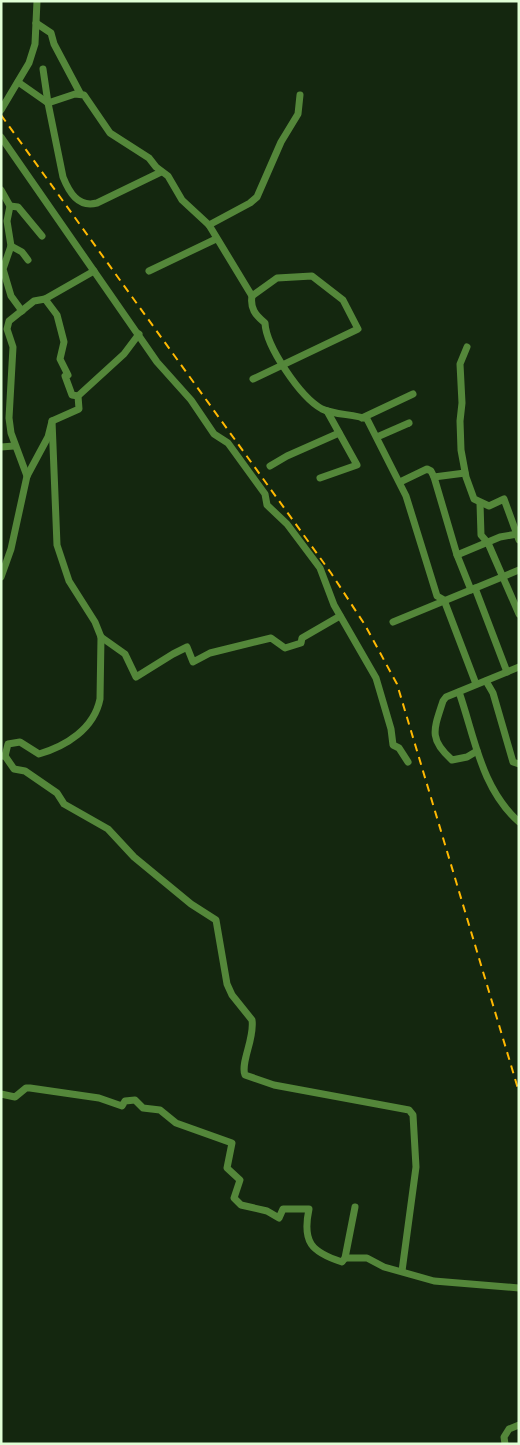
<svg xmlns="http://www.w3.org/2000/svg" width="520" height="1445" viewBox="0 0 520 1445" font-family="'Exo 2',sans-serif">
	<rect width="100%" height="100%" fill="#14270f"/>
	<g fill="none" stroke-linecap="round" stroke-linejoin="round">
		<!-- minor -->
		<g stroke="#54873a" stroke-width="7">
			<path d="M36,23L51,33L54,44L80,93"/>
			<path d="M43,69L48,103L63,177C69,192 78,208 97,203L161,172"/>
			<path d="M18,82L48,103L75,94L84,95L110,133L149,158L156,167L168,176L182,200L209,225L252,296C250,308 255,315 265,323C266,346 300,397 322,409C335,415 353,414 367,419L406,496L437,596L444,600L476,684"/>
			<path d="M1,110L29,63L35,44L37,1"/>
			<path d="M1,137L157,362L191,400L214,434L228,443L265,494L267,505L287,524L320,568L334,605L376,678L391,729L393,745L399,748L408,762"/>
			<path d="M1,190L10,206L7,221L11,246L3,269L11,296L22,311"/>
			<path d="M10,206L18,207L42,236"/>
			<path d="M209,225L250,203L257,197L281,142L298,114L300,95"/>
			<path d="M11,246L22,252L28,260"/>
			<path d="M149,271L216,239"/>
			<path d="M252,296L277,278L312,276L343,300L358,329L253,379"/>
			<path d="M45,299L94,271"/>
			<path d="M467,347L460,364L462,403L460,421L461,450L466,477L474,499L489,506L504,499L519,540"/>
			<path d="M362,418L413,394"/>
			<path d="M52,421L57,545L69,581L95,622L101,637L125,654L136,677L173,654L187,647L193,662L210,653L271,638L285,648L301,643L302,638L340,616"/>
			<path d="M377,437L409,423"/>
			<path d="M1,447L14,446"/>
			<path d="M270,466L287,456L339,433"/>
			<path d="M27,476L11,433L9,418L13,347L7,329L9,321L34,301L45,299L57,315L64,342L60,359L68,375L65,376L72,395L78,396"/>
			<path d="M434,477L457,555L471,590"/>
			<path d="M320,478L357,465L327,411"/>
			<path d="M400,482L427,469L431,471L434,477L465,473"/>
			<path d="M480,503L481,535L488,543L519,614"/>
			<path d="M457,555L500,537L517,534"/>
			<path d="M1,577L11,549L27,476L48,437L52,421L79,409L78,396L124,354L139,334"/>
			<path d="M475,588L507,672"/>
			<path d="M393,622L519,570"/>
			<path d="M486,681L493,693L513,762L519,764"/>
			<path d="M459,692C475,738 481,788 519,822"/>
			<path d="M477,751L467,757L452,760C428,739 434,729 443,701L446,697L519,667"/>
			<path d="M1,756H5L8,744L20,742L39,754C66,746 94,729 100,699L101,637"/>
			<path d="M5,756L14,769L25,771L57,793L64,804L108,829L134,857L191,904L216,920L227,984L232,995L252,1020C255,1038 240,1063 245,1075L274,1085L409,1110L413,1115L416,1167L402,1271"/>
			<path d="M1,1094L15,1097L26,1088H30L99,1098L122,1106L125,1101L135,1100L143,1108L160,1110L176,1123L232,1143L227,1168L240,1180L234,1198L241,1205L267,1211L279,1218L283,1209H309C302,1242 311,1252 342,1262L345,1258H367L384,1267L434,1281L519,1288"/>
			<path d="M345,1258L355,1207"/>
			<path d="M505,1444L504,1437L509,1429L519,1425"/>
		</g>
		<!-- rail -->
		<path stroke="#ffb902" stroke-width="2" stroke-dasharray="8 6" stroke-linecap="butt" d="M1,115L331,573L365,625L397,684L519,1092"/>
	</g>
	<!-- border -->
	<rect width="520" height="1445" fill="none" stroke="#e0ffd6" stroke-width="5"/>
</svg>
